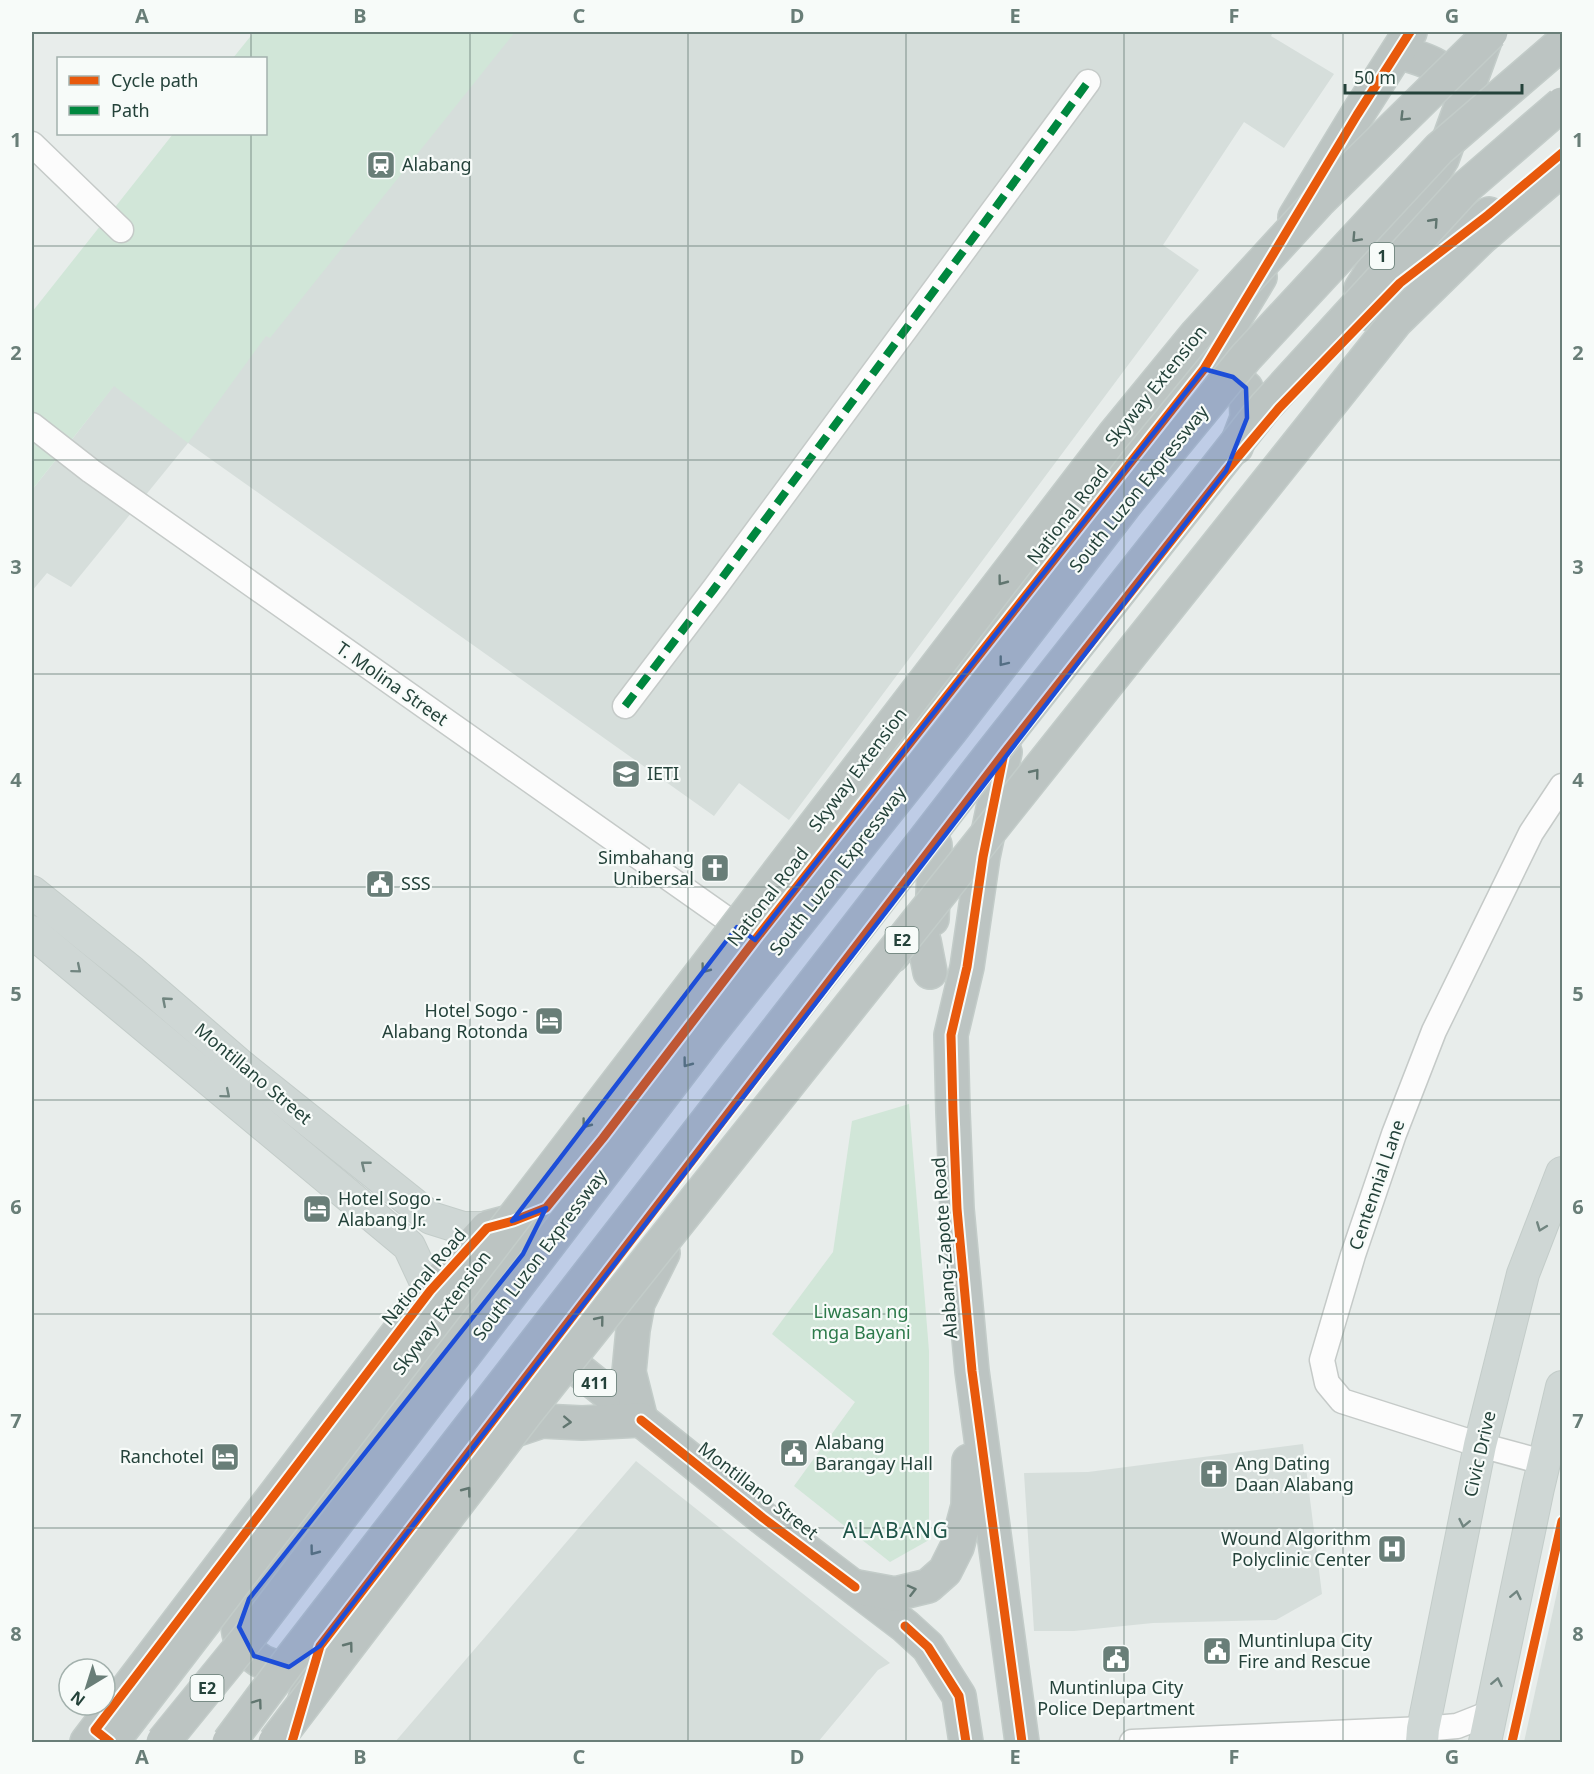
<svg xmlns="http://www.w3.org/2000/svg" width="1594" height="1774" viewBox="0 0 1594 1774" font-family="'Noto Sans',sans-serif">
	<rect width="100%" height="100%" fill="#e8edeb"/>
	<!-- built -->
	<g fill="#d6dedb">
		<path d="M387,32H1273L1271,36L1334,74L1284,148L1244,122L1163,245L1199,270L789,820L739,783L714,816L188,443L71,587L47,573L32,591V490L77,433Z"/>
		<path d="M1303,1444L1322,1594L1276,1620L1153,1623L1074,1631H1034L1024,1473L1088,1472Z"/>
		<path d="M636,1461L890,1663L878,1670L818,1742H395Z"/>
		<path d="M1562,1570V1742H1524Z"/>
	</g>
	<!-- green -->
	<g fill="#d1e6d8">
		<path d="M254,32H515L270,338L266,336L188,443L114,386L32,490V312L173,134H266V58H233Z"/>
		<path d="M909,1104L929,1351V1540L890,1562L794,1486L855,1402L772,1334L833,1252L852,1121Z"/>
	</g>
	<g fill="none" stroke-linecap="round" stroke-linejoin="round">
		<!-- minor casing -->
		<g stroke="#c5cac8" stroke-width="27">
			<g id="minor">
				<path d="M32,144L121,230"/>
				<path d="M32,425L91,471L751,936"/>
				<path d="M625,706L714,589L1088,82"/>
				<path d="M1543,1462L1480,1445L1342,1401L1327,1383L1322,1360L1353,1255L1394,1134L1434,1031L1531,833L1562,786"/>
				<path d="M1132,1742L1423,1729L1457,1726L1490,1713"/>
			</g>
		</g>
		<!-- major casing -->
		<g stroke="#c3ccc9" stroke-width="34">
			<g id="major">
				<path d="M32,892L132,972L241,1066L431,1218L463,1228H487"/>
				<path d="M32,932L409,1246L430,1291"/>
				<path d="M1422,1742L1423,1729L1480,1445L1523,1274L1562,1173"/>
				<path d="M1485,1742L1538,1488L1562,1387"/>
			</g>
		</g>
		<!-- highway casing -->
		<g stroke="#c3ccc9" stroke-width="36">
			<g id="highway">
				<path d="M1398,52C1432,61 1444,66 1465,95"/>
				<path d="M1295,217L1357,115L1410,32"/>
				<path d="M1361,289L1442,159L1488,32"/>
				<path d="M1370,314L1400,283L1489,214"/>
				<path d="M1204,369L1233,377L1246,388L1247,418L1236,447"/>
				<path d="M1005,752L983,857L967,967L951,1035L953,1112L957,1209L972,1371L1022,1742"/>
				<path d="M932,919L935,845"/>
				<path d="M892,956L910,934L919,933L924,941L930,972"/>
				<path d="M549,1346L763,1518L905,1626L928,1647L959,1696L966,1742"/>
				<path d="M641,1420L629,1372L633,1330L638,1303L663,1253"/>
				<path d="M458,1465L491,1438L542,1421L582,1423L641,1420"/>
				<path d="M857,1587L895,1594L928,1586L945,1571L957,1547L968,1506L969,1461"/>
				<path d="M307,1656C302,1660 297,1664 291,1666C266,1673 233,1647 239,1620C240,1613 246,1605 249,1599L523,1254L546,1208"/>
				<path d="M304,1703L320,1646L345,1613"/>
				<path d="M87,1742L430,1291L487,1228L513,1221L546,1208L603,1138L755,940L1204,369L1260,277"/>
			</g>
		</g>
		<!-- minor -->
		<use href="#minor" stroke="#fcfcfc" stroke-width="24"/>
		<!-- major -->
		<use href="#major" stroke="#cfd7d5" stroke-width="32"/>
		<!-- highway -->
		<use href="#highway" stroke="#bcc4c2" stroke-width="33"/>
		<!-- highway-bridge casing -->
		<g stroke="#c3ccc9" stroke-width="36" stroke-linecap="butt">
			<g id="highway-bridge">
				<path d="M112,1742L1114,435L1196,335L1318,202L1491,32"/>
				<path d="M163,1742L251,1634L709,1034L951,730L1126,503L1246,357L1439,149L1562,43"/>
				<path d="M229,1742L287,1664L989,757L1265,407L1466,187L1562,104"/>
				<path d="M275,1742L526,1413L1396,321L1481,238L1562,169"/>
			</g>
		</g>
		<!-- highway-bridge -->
		<use href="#highway-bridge" stroke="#bcc4c2" stroke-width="33"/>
		<!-- quiet -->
		<path stroke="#00873e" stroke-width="8" stroke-dasharray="15 8" stroke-linecap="butt" d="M625,706L714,589L1088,82"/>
		<!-- cycleway casing -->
		<g stroke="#f7fbf9" stroke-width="13">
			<g id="cycleway">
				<path d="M1003,758L983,857L967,967L951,1035L953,1112L957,1209L972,1371L1022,1742"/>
				<path d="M641,1420L763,1518L855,1587"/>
				<path d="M905,1626L928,1647L959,1696L966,1742"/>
				<path d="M110,1742L95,1730L430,1291L487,1228L513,1221L546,1208L603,1138L755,940L1204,369L1357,115L1410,32"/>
				<path d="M292,1742L320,1646L1005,752L1226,471L1279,408L1400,283L1488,215L1562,153"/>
				<path d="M1512,1742L1562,1521"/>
			</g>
		</g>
		<!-- cycleway -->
		<use href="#cycleway" stroke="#e8590c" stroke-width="9"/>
	</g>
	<!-- one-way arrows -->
	<defs><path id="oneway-chevron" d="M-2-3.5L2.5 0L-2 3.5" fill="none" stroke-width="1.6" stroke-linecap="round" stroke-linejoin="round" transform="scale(1.5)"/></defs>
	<g stroke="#617670">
		<use href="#oneway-chevron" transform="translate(1404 117) rotate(135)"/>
		<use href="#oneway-chevron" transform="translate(1434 222) rotate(-48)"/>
		<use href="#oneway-chevron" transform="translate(1356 238) rotate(133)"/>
		<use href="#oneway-chevron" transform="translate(1002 581) rotate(127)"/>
		<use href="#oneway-chevron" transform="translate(1003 662) rotate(128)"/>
		<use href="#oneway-chevron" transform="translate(1035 773) rotate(-51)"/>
		<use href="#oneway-chevron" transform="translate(705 969) rotate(127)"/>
		<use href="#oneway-chevron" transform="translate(687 1063) rotate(127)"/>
		<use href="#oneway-chevron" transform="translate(586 1124) rotate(127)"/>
		<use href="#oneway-chevron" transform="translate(600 1320) rotate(-51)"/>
		<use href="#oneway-chevron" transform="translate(567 1422) rotate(3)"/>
		<use href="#oneway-chevron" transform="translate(467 1491) rotate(-53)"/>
		<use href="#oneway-chevron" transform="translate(314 1551) rotate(127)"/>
		<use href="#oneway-chevron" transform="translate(912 1590) rotate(-14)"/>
		<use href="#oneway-chevron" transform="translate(349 1646) rotate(-53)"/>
		<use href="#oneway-chevron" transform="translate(258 1703) rotate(-54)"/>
	</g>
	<g stroke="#718580">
		<use href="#oneway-chevron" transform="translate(77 969) rotate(40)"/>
		<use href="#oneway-chevron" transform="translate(166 1001) rotate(-139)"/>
		<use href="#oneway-chevron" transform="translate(226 1094) rotate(40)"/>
		<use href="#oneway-chevron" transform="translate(365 1165) rotate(-141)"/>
		<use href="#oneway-chevron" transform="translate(1541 1227) rotate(111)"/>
		<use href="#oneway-chevron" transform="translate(1464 1523) rotate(102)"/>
		<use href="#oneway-chevron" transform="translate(1516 1595) rotate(-78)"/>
		<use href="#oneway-chevron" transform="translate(1497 1682) rotate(-78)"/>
	</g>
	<!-- marked area -->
	<path fill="#1d4ed8" fill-opacity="0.2" stroke="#1d4ed8" stroke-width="4.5" stroke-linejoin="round" d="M1204,369L1233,377L1246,388L1247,418L1226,471L320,1646L289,1667L254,1656L239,1627L249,1599L523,1254L546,1208L512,1221L737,927L755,940Z"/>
	<!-- grid -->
	<path fill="none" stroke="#697e78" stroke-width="1.5" stroke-opacity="0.55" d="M251,32V58M470,32V1742M688,32V1742M906,32V1742M1124,32V1742M1343,32V1742M251,134V1742M32,246H1562M32,460H1562M32,674H1562M32,887H1562M32,1100H1562M32,1314H1562M32,1528H1562"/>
	<!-- icons -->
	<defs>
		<g id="station-square" transform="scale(1.5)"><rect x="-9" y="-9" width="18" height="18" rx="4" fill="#697e78" stroke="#f7fbf9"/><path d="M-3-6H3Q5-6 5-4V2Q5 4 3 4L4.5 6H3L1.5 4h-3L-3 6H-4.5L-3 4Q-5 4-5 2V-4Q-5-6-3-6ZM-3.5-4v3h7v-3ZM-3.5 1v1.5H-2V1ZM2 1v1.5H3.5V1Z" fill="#fff"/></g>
		<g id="school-square" transform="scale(1.5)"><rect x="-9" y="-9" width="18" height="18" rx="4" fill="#697e78" stroke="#f7fbf9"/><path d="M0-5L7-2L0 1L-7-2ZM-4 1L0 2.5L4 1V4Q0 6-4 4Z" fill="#fff"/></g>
		<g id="church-square" transform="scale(1.5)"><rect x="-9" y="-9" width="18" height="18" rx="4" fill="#697e78" stroke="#f7fbf9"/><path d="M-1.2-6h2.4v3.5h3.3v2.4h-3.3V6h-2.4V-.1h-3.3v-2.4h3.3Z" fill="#fff"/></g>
		<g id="civic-square" transform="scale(1.5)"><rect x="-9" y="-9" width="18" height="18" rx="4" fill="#697e78" stroke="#f7fbf9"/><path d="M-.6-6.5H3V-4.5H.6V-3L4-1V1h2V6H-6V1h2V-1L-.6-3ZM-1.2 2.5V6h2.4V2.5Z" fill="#fff"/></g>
		<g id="hotel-square" transform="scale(1.5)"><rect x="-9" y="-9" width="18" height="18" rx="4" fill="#697e78" stroke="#f7fbf9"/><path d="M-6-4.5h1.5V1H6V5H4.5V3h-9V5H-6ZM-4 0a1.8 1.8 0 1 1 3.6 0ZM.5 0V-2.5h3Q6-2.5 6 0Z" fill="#fff"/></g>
		<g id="hospital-square" transform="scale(1.5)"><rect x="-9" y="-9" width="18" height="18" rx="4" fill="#697e78" stroke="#f7fbf9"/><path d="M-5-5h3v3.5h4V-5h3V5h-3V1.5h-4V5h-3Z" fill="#fff"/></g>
	</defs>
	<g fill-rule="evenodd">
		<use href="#station-square" x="381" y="165"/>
		<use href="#school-square" x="626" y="774"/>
		<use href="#church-square" x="715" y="868"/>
		<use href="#civic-square" x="380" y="884"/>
		<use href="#hotel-square" x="549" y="1021"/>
		<use href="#hotel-square" x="317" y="1209"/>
		<use href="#civic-square" x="794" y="1453"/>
		<use href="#hotel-square" x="225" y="1457"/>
		<use href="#church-square" x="1214" y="1474"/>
		<use href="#hospital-square" x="1392" y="1549"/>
		<use href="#civic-square" x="1217" y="1651"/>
		<use href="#civic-square" x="1116" y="1659"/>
	</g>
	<g text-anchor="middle" stroke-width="4.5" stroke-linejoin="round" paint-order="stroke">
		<!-- shield labels -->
		<g fill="#f7fbf9" stroke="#637a73" stroke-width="1.5">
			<rect x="1370" y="243" width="24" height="26" rx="4.5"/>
			<rect x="885.5" y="927" width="33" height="26" rx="4.5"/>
			<rect x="574" y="1370" width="42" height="26" rx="4.5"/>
			<rect x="190.5" y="1675" width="33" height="26" rx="4.5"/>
		</g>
		<g font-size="16" font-weight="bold" fill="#24423a">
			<text x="1382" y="262">1</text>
			<text x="902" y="946">E2</text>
			<text x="595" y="1389">411</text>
			<text x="207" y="1694">E2</text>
		</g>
		<!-- poi labels -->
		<g font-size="18" fill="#24423a" stroke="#f7fbf9" text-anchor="start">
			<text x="402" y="171">Alabang</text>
			<text x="647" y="780">IETI</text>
			<text x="694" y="864" text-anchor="end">Simbahang<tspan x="694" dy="21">Unibersal</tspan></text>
			<text x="401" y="890">SSS</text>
			<text x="528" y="1017" text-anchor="end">Hotel Sogo -<tspan x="528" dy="21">Alabang Rotonda</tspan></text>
			<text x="338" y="1205">Hotel Sogo -<tspan x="338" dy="21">Alabang Jr.</tspan></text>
			<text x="815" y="1449">Alabang<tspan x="815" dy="21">Barangay Hall</tspan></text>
			<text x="204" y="1463" text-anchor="end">Ranchotel</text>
			<text x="1235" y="1470">Ang Dating<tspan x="1235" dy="21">Daan Alabang</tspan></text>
			<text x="1371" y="1545" text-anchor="end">Wound Algorithm<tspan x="1371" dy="21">Polyclinic Center</tspan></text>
			<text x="1238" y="1647">Muntinlupa City<tspan x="1238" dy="21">Fire and Rescue</tspan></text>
			<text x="1116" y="1694" text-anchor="middle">Muntinlupa City<tspan x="1116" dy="21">Police Department</tspan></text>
		</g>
		<!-- street labels -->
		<g font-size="18" fill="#24423a" stroke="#f7fbf9">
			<text transform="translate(1156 386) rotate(-51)" y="6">Skyway Extension</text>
			<text transform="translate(1139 489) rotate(-51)" y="6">South Luzon Expressway</text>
			<text transform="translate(1068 515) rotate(-52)" y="6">National Road</text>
			<text transform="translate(392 684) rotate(35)" y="6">T. Molina Street</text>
			<text transform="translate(858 770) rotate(-53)" y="6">Skyway Extension</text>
			<text transform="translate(838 871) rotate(-52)" y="6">South Luzon Expressway</text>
			<text transform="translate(768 897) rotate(-52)" y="6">National Road</text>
			<text transform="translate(253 1074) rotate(40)" y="6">Montillano Street</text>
			<text transform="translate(1377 1185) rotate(-71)" y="6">Centennial Lane</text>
			<text transform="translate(945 1248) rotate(-94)" y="6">Alabang-Zapote Road</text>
			<text transform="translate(540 1255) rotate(-53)" y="6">South Luzon Expressway</text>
			<text transform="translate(424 1277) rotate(-50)" y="6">National Road</text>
			<text transform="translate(442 1313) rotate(-53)" y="6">Skyway Extension</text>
			<text transform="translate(1480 1454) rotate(-77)" y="6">Civic Drive</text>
			<text transform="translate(758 1491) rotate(38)" y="6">Montillano Street</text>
		</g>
		<!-- park labels -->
		<g font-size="18" fill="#2d7a4b" stroke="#f7fbf9">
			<text x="861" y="1318">Liwasan ng<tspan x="861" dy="21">mga Bayani</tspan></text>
		</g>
		<!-- quarter labels -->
		<g font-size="21" letter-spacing="1.5" fill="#1f5548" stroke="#f7fbf9">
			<text x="896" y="1538">ALABANG</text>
		</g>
	</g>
	<!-- border -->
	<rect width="1594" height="1774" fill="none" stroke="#f7fbf9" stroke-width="66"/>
	<!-- legend -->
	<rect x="57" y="57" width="210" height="78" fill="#f7fbf9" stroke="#a3b1ad" stroke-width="1.5"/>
	<rect x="69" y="76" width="30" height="9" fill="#e8590c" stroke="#a3b1ad" stroke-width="1.5"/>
	<text x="111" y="87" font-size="18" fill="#24423a">Cycle path</text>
	<rect x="69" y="106" width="30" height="9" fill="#00873e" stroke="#a3b1ad" stroke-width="1.5"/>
	<text x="111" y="117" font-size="18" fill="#24423a">Path</text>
	<!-- north arrow -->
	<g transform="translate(87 1687) rotate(218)"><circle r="28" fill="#f7fbf9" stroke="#a3b1ad" stroke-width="1.5"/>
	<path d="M0-4.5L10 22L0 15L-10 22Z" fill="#697e78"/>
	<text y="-9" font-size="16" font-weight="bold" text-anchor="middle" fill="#24423a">N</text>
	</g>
	<!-- scale -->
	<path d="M1345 84v9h177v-9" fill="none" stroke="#24423a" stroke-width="3"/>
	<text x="1354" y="84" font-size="18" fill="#24423a" stroke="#f7fbf9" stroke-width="4.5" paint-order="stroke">50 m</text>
	<rect x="33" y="33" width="1528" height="1708" fill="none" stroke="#697e78" stroke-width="2"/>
	<g font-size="20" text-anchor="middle" font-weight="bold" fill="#697e78">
		<text x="142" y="23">A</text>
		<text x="360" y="23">B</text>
		<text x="579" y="23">C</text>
		<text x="797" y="23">D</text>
		<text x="1015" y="23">E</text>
		<text x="1234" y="23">F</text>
		<text x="1452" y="23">G</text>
		<text x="16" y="147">1</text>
		<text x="1578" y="147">1</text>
		<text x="16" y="360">2</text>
		<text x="1578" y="360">2</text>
		<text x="16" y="574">3</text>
		<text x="1578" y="574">3</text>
		<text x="16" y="787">4</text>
		<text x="1578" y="787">4</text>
		<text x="16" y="1001">5</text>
		<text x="1578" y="1001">5</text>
		<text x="16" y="1214">6</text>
		<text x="1578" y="1214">6</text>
		<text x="16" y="1428">7</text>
		<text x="1578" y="1428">7</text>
		<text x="16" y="1641">8</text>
		<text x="1578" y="1641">8</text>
		<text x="142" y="1764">A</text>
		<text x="360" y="1764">B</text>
		<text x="579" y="1764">C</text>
		<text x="797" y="1764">D</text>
		<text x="1015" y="1764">E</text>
		<text x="1234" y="1764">F</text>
		<text x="1452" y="1764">G</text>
	</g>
</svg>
